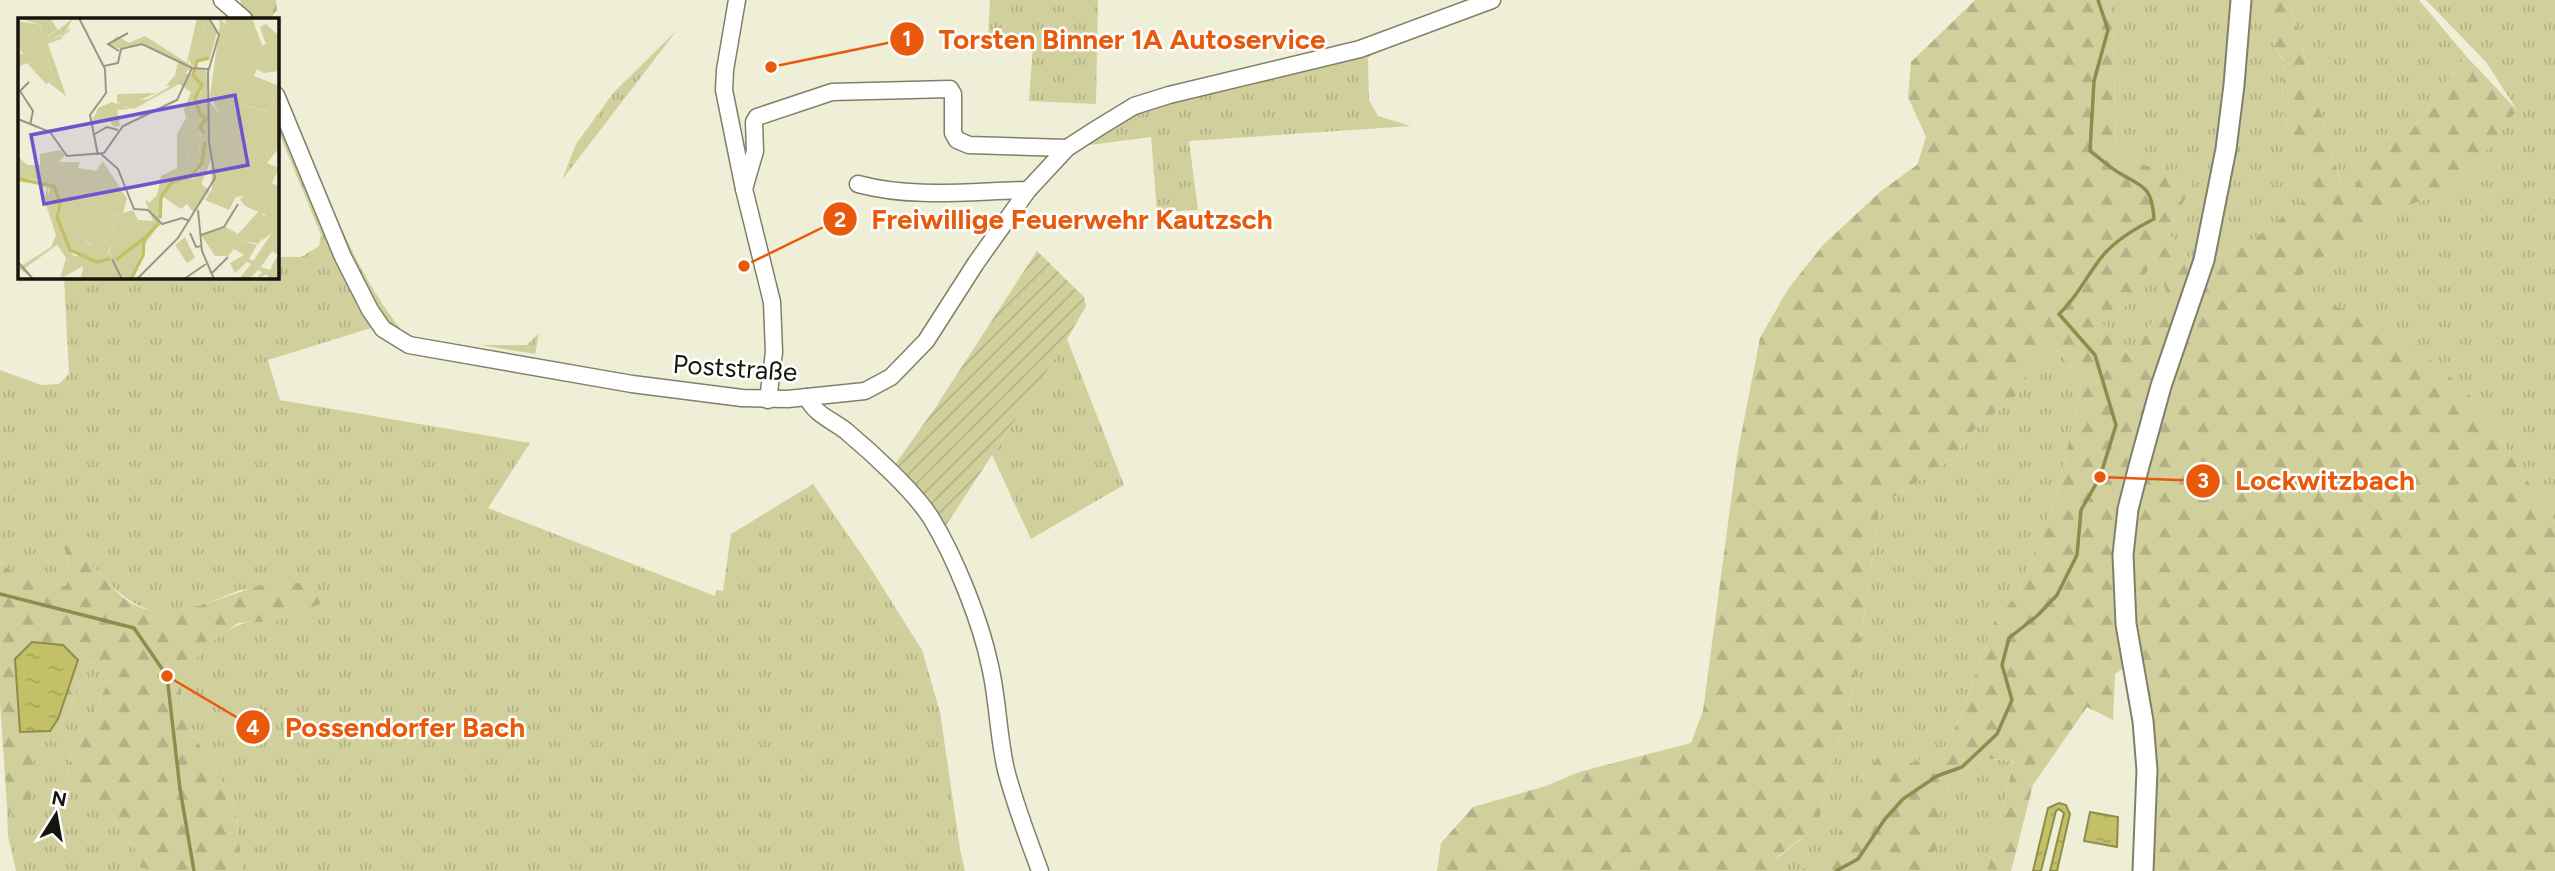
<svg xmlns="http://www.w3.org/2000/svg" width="2555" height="871" viewBox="0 0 2555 871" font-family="Figtree,sans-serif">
	<defs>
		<pattern id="grass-tufts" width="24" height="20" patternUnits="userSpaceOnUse" patternTransform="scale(1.75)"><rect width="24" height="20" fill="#d1d09d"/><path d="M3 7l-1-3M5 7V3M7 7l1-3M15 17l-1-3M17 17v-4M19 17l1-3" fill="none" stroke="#b3b286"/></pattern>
		<pattern id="forest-firs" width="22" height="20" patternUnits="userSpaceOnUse" patternTransform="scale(1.75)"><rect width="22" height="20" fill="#d1d09d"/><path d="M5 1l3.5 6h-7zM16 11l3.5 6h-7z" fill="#b3b286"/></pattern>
		<pattern id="garden-furrows" width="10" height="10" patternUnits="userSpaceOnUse" patternTransform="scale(1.75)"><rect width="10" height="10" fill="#d1d09d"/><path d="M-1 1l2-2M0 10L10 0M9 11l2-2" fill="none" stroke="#b3b286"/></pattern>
		<pattern id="water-ripples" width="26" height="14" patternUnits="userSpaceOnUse" patternTransform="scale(1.75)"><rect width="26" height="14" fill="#c3c067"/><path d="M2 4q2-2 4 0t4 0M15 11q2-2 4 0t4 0" fill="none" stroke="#a7a458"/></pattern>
	</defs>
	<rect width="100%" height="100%" fill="#efefd7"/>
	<!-- grass -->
	<g fill="url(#grass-tufts)">
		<path d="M990,0H1098L1096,104L1029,101L1033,44L988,38Z"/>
		<path d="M2107,0H2232L2221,117L2196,269L2168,232L2192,183L2116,154L2113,19Z"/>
		<path d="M2289,0H2419L2466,56L2412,130L2374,142L2353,191L2342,189Z"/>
		<path d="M2426,0H2555V521L2466,390L2286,288L2368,220L2459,187L2517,110L2486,62Z"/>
		<path d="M2248,14L2272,24L2274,47L2284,61L2282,105L2287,126L2302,151L2317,191L2244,246L2210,259Z"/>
		<path d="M677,30L562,180L576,144L614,92Z"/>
		<path d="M1401,33L1368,58L1369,100L1378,116L1411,126L1189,141L1198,210L1157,212L1151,137L1067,148L1134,106Z"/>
		<path d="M277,119L297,123C328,194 354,273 404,333L371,328L268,360L280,400L530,443L488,508L715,596L716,590L723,591L731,534L813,484L868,564L922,650L940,712L960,849L965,871H243L234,803L182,715L181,674C201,654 222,625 252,622L250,589L241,590C221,597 200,607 179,611C131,621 98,571 70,540L63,546L70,568L66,586L19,578L0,561V370L41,385L59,384L69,374L64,277L276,276L277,257H301L319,246L321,235L277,128Z"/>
		<path d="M2154,257L2167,294L2132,360L2100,321L2130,303Z"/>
		<path d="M539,333L535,354L480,345H527Z"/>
		<path d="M1067,339L1124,485L1031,539L992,455Z"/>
		<path d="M2047,347L2061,352L2082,383L2057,494L2018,593L1994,622L1961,716L1942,753L1906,764L1865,770L1847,809L1836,842L1800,871H1785L1776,859L1817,826L1855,679L1880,506L1956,456L1973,431L2025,388L2029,364Z"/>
		<path d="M86,662L99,663L111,674L87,731L71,755L68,775L99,800L134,845L140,867L152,871H16L8,836L7,806L15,821L31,779L34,755L58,719L68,716Z"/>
		<path d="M1981,758L2014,761L1987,871H1922L1939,845V815L1951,781Z"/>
	</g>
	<!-- forest -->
	<g fill="url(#forest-firs)" fill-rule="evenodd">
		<path d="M240,0H276L277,10L270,19H250L245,14Z"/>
		<path d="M1975,0H2107L2113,19L2116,154L2193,183L2168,232L2196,269L2210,259L2244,246L2317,191L2302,151L2287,126L2282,105L2284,60L2274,47L2271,24L2248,14L2249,0H2289L2342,189L2353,191L2374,142L2412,130L2466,56L2517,110L2459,187L2368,220L2286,288L2390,327L2466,390L2555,521V871H2149L2134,661L2115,674L2113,720L2087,707L2033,785L2011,871H1987L2014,761L1981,758L1951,781L1939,815V845L1922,871H1800L1836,842L1847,809L1865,770L1886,752L1906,764L1942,753L1961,716L1994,622L2018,593L2057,494L2082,383L2061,352L2047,347L2029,364L2025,388L1973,431L1956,456L1880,506L1855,679L1817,826L1776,858L1785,871H1437L1441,843L1473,807L1546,786L1579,772L1691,743L1703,711L1737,456L1760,338L1788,289L1823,245L1881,191L1917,165L1926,137L1908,97L1911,62ZM2154,258L2167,294L2132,360L2101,321L2130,303Z"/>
		<path d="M70,540C86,557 107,585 125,599C167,631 228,591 273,582C286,580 303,584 316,585L325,602L276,621L238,623L216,639L181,674L182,715L234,803L243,871H152L140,867L134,845L99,800L68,775L71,755L87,731L111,674L99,663L86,662L68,716L58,719L78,660L20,731H50L34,755L29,824L15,821L7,806L0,703V561L19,578L66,586L70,568L63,545Z"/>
	</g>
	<!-- garden -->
	<path fill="url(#garden-furrows)" d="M1037,251L1084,297L1086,306L1063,346L945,527L894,466L935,408Z"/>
	<!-- water -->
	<g fill="url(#water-ripples)" stroke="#8f8d4c" stroke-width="2">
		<path d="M32,642L63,645L78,660L58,719L50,731L20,732L15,659Z"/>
		<path d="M2059,803L2066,805L2070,814L2057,871H2050L2064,813L2059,809L2056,811L2041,871H2033L2048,808Z"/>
		<path d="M2090,812L2118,817L2117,847L2084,841Z"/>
	</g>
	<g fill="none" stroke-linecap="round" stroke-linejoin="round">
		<!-- stream -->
		<g stroke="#8f8d4c" stroke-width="3.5">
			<path d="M0,594L134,628L167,676L180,789L194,871"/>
			<path d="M1836,871L1858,859L1885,819L1903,799L1937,776L1962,767L1997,734L2012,700L2002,665L2009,638L2038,615L2057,595L2077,555L2081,510L2100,477L2116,425L2095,355L2059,314C2079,296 2088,272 2105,253C2119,238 2136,228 2154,219C2152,189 2146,188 2121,174C2110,168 2100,158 2090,151L2094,81L2108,30L2098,0"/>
		</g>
		<!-- minor casing -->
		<g stroke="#80806a" stroke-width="19">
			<g id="minor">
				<path d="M222,0L244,19"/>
				<path d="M737,0L725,70L724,90L744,189L772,302L774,352L768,400"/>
				<path d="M276,95L343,257L370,310L383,329L409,345L632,384L742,398L788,399L865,391L891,377L926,341L976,263L1028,190L1067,148L1098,128L1134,106L1169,95L1360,49L1492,0"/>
				<path d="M858,184C913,199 972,191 1028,190"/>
				<path d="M744,189L755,151L754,122L757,117L832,92L950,89L953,94V133L957,140L969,145L1067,148"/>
				<path d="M807,397C814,414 832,420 846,431C871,452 914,491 931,518C955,557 981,622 990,666C998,700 998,736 1006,770C1015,805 1028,838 1040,871"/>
			</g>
		</g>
		<!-- major casing -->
		<g stroke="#80806a" stroke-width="23">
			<path id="major" d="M2143,871L2147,770L2143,721L2126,624L2123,555L2128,509L2139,466L2161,386L2204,260L2226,149L2234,85L2241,0"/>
		</g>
		<!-- minor -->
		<use href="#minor" stroke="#fff" stroke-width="16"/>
		<!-- major -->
		<use href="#major" stroke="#fff" stroke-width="19"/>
	</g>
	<g text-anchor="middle" stroke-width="5" stroke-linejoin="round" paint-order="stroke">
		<!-- street labels -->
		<g font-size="26" fill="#15150d" stroke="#fff">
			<text transform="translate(735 368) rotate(4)" y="9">Poststraße</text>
		</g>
	</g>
	<!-- overview -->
	<g transform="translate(18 18)">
		<rect width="261" height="261" fill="#efefd7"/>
		<path d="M6,0H32L40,12L55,0L47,15L53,9L51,14L41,20L33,22L45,16L29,19L38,13L26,16V3ZM184,0H191L199,14L192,40L179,44L153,68H148L157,57L160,43L127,27L103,31L91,27L99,18L111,25L127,18L174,48L171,42L186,14ZM199,0H208L204,2L207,7L211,0L225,32L248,26L242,9L248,6L261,18V53L246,55L239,51L236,58L261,68V79H256L251,94L223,86L233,94L232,107L240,113L229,123L216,110L200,104L215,86L211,83L203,96L192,78L202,5ZM0,3L24,7L20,23L26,27L36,62L28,66L9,45L0,49V34L6,37L0,29ZM178,51H188L192,83L201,96L193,103L184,96L178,79L184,73L175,57ZM138,75L111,87L99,84V76ZM94,84L112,91L99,92L102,108L96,109L91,101L74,103L80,90ZM183,113L180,147L169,159L171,128ZM42,132L47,137L41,144H62L60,150L78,153L85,143L109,181L105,195L115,192L120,202L135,203L127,181L140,192L142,205L127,226L112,261H63L65,248L42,261L48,240L39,227L7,250L16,261L0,250L33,229L38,217L26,181L30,168V176L40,184L37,200L46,227L56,238H67L65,233L52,230L40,201L46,184L37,168L47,159L34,163L0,160V138L9,147H22V136ZM101,194L110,211L89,237L93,227L83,220L72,227L66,221L89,208L97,214L96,199ZM185,146L184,167L192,172L176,195L169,186L163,191L145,179L153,166L177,160ZM241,193L249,201L245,220L240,226L222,222L239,227L231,241L235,243L254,215L261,223L243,249L252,252L261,234V261H250L249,256L238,261L244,254L240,252L231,261H221L233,246L229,244L217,255L212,245L226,237L216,231L210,238H197L183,217L208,209L220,216Z" fill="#d1d09d" fill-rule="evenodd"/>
		<path d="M0,0L26,3L31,10L26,16L38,12L29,19L45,15L34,21L48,19L30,26L48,78L31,65L36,62L26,27L20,23L24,7ZM179,0H184L186,14L168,48ZM208,0H234L244,27L225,33L211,1L206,7ZM165,54L185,61L178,79L184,96L191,97L192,104L201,96L192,78L203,96L211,83L215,87L212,94L200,104L216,110L229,123L240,113L225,106L233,94L222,86L250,94L257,78L261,79V130L249,145L261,150L254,165L261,169V234L258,236L253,233L260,223L254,215L244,222L247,197L227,188L222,182L225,178L218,179L211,192L187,182L194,171L193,142L184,164L185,146L166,170L161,172L159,165L153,166L144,180V204L140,192L133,194L131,185L139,177L143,158L159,150V116L168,100L166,92L173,74L161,66L116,91L96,86L130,81L153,68ZM183,113L180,147L169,159L171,128ZM5,157L13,163L48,160L38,168L48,186L40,201L52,230L66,233L68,239L60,236L66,241L47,230L37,200L40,187L30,178L32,169L28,173L29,168L24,169L27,182L21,165L0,162ZM103,193L110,211L90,238L93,227L83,220L73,227L66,221L89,208L97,214L96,199Z" fill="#d1d09d" fill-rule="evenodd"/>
		<path d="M167,219L177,240L169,245L157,227Z" fill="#d1d09d"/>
		<path fill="none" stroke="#c3c067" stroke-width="3.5" d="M187,115L182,110L188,101L182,96L177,80L184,67L175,57L179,43L191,40M0,161L36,168L42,185L39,200L52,232L79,244L92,241M142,200L143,179L153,165L174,157L184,145L187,124M98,242L129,218M113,261L125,237L126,221L141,205"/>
		<path fill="none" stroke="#989886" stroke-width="2" d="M61,0L87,51L88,75L72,97L80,137M101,33L90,26L110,15M86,48L100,45L103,31L124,26L174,50L190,51M11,64L2,73L15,93L12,107M0,101L32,114L49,138L86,135L105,108L159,82L174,50M75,117L89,109L100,112M83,136L100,151L116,191L130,192L144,206L164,200L172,203M180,192L184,233L196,261M172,215L178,229L184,228M183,217L206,209L220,186M94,241L104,261M0,244L15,261M193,256L210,239M119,261L160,220L197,160L191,124L190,54L201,17L191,0M166,261L188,246"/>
		<path fill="#6c55cf" fill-opacity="0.15" stroke="#6c55cf" stroke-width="3.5" d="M217,77L230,147L26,186L13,117Z"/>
		<rect width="261" height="261" fill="none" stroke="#15150d" stroke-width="3.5"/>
	</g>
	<!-- callouts -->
	<path fill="none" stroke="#e8590c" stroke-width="2.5" d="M771 67L907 39M744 266L840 219M2100 477L2203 481M167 676L253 727"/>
	<g fill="#e8590c" stroke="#fff" stroke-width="2.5">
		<circle cx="771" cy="67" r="7"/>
		<circle cx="744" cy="266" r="7"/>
		<circle cx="2100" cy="477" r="7"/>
		<circle cx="167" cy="676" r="7"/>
		<circle cx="907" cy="39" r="18"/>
		<circle cx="840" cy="219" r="18"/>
		<circle cx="2203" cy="481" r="18"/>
		<circle cx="253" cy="727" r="18"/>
	</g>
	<g font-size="21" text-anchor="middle" font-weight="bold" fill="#fff">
		<text x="907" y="46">1</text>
		<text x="840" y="227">2</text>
		<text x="2203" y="488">3</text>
		<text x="253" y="735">4</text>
	</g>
	<g font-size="28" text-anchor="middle" font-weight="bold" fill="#e8590c" stroke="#fff" stroke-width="5" stroke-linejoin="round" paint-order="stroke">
		<text x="1132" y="49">Torsten Binner 1A Autoservice</text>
		<text x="1072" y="229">Freiwillige Feuerwehr Kautzsch</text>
		<text x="2325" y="490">Lockwitzbach</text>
		<text x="405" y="737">Possendorfer Bach</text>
	</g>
	<!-- north arrow -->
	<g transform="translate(56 815) rotate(11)" stroke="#ffffff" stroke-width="5" paint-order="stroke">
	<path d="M0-5L12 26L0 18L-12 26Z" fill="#15150d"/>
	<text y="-10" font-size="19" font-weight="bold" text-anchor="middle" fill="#15150d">N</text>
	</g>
</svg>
